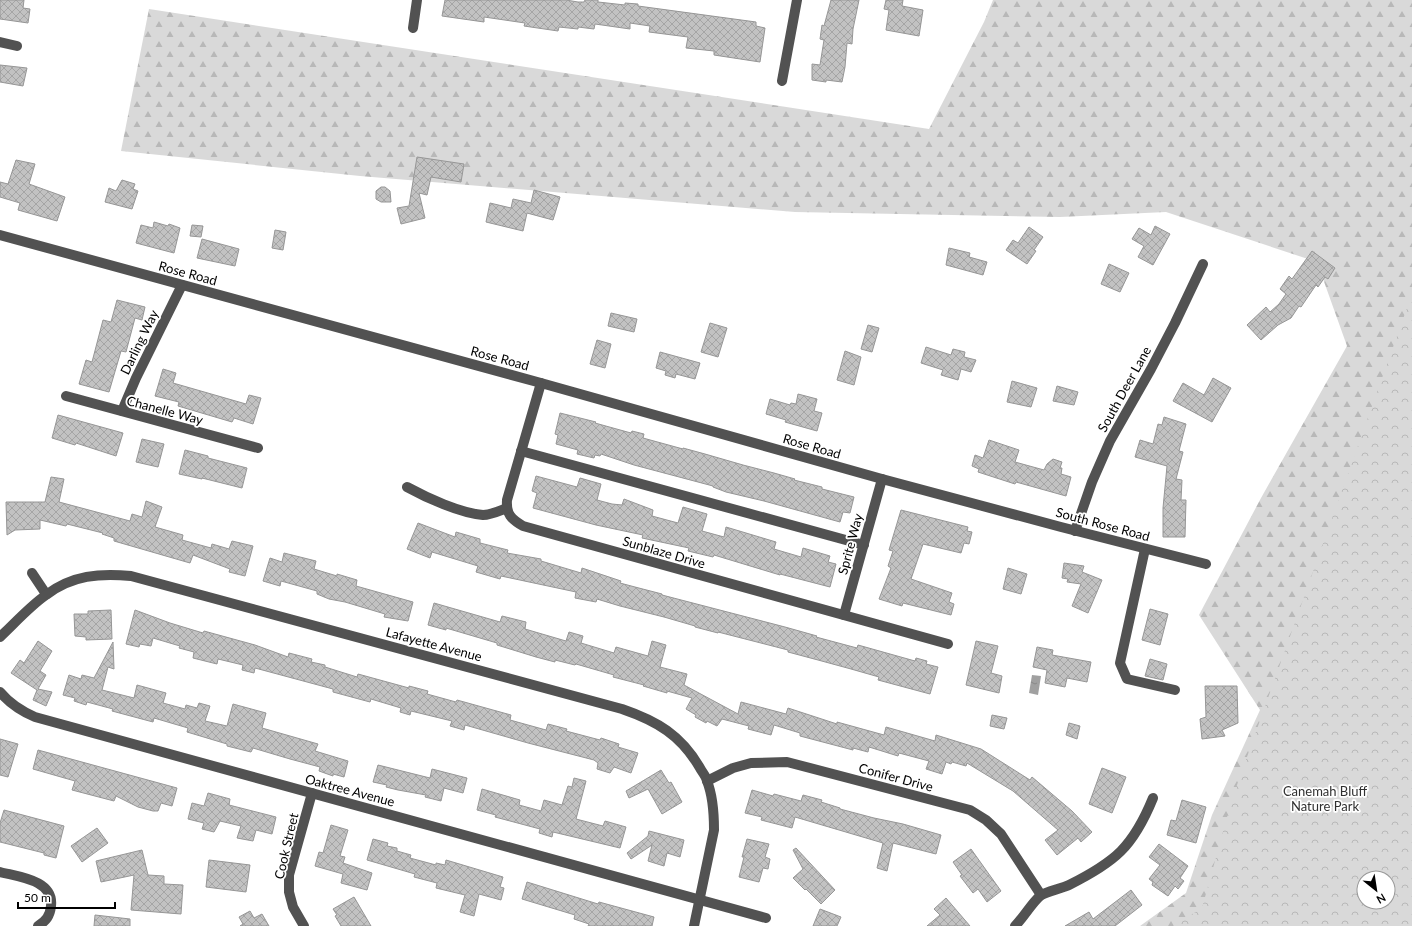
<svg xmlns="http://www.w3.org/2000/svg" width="1412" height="926" viewBox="0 0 1412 926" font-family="Lato,sans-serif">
	<defs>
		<pattern id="forest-firs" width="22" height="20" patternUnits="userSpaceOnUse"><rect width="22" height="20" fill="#d9d9d9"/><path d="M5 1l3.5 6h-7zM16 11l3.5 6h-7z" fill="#b8b8b8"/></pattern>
		<pattern id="park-crowns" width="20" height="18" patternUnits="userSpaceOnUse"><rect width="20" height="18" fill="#d9d9d9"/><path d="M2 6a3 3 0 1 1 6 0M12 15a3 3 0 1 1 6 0" fill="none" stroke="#b8b8b8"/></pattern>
		<pattern id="water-ripples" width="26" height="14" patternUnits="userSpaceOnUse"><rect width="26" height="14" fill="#a0a0a0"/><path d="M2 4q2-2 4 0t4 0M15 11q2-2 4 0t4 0" fill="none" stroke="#888"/></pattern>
		<pattern id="building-cross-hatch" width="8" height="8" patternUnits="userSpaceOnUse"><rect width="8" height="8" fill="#c2c2c2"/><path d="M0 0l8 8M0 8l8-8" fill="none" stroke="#a5a5a5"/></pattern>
	</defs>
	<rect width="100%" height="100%" fill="#fff"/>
	<!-- forest -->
	<path fill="url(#forest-firs)" fill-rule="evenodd" d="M993,0H1412V926H1140L1186,893L1212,815L1260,710L1199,615L1261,498L1347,346L1317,262L1166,212L1060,217L795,212L360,176L121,151L149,9L929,129L984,22ZM1364,878H1388V902H1364Z"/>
	<!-- park -->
	<path fill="url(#park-crowns)" fill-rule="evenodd" d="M1412,294V926H1173L1202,908L1232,799ZM1364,878H1388V902H1364Z"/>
	<!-- water -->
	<path fill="url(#water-ripples)" d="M1032,675L1041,676L1038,695L1029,693Z"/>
	<!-- building -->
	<g fill="url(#building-cross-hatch)" stroke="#969696">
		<path d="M0,0H24L23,8L30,9L28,23L0,19Z"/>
		<path d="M445,0H566L578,2H584L585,0H598V2L625,5V3L638,4V6L756,22V26L765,28L760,62L714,55V51L686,48L688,37L649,32L650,26L630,23V29L595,24L594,29L578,27V29L559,27L558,31L524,26L525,23L484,17V22L442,16Z"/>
		<path d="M831,0H859L853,29L852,44L847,43L845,67L842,82L826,80V82L812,80V64L820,65L824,40L820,39L822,25L824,26Z"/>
		<path d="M886,0H903L902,6L923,10L919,36L886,30L889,10L884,9Z"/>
		<path d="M0,65L27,68L23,86L0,82Z"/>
		<path d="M417,157L464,164L461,182L431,177L427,195L419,193L425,218L401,224L397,208L409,206Z"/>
		<path d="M16,160L35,164L29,184L65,197L57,221L18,210L20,203L0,197V182L8,184Z"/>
		<path d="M122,180L135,184L133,189L138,191L132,209L105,202L109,188L116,191Z"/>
		<path d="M381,187H385L390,191L391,202H381L376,199V191Z"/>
		<path d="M534,190L560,197L553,220L527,213L523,231L486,222L490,203L511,208L513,199L531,203Z"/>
		<path d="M154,222L168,226L169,224L180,228L174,253L136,243L141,225L153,228Z"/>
		<path d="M192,225L203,226L201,237L190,236Z"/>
		<path d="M1155,226L1170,234L1153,265L1138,257L1144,246L1132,239L1139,228L1151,235Z"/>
		<path d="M1029,227L1043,237L1034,250L1036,251L1027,264L1006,250L1013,240L1018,243Z"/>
		<path d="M275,230L286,232L283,250L272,248Z"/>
		<path d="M202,239L239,249L235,266L197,258Z"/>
		<path d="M949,248L970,253L969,257L987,262L983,275L946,265Z"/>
		<path d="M1312,251L1335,268L1328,279L1325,277L1318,287L1316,285L1301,307L1299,306L1291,318L1278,325L1261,340L1247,325L1266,307L1270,312L1279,304L1286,294L1280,289L1289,276L1292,279Z"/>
		<path d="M1109,264L1129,273L1120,292L1101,284Z"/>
		<path d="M117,300L145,307L142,320L135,318L126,352L121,351L109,392L79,384L86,360L92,362L103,320L111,322Z"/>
		<path d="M611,313L637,319L634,332L608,326Z"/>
		<path d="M710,323L727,328L718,357L701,352Z"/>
		<path d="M868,325L879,328L872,352L861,349Z"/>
		<path d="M597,340L611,344L605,368L590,364Z"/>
		<path d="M926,347L951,355L953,349L965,352L964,357L976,360L971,372L961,369L958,380L941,375L943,370L921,363Z"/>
		<path d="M845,351L861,357L854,385L837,380Z"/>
		<path d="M660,352L700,363L695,379L676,374L675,378L665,375L666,371L656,368Z"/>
		<path d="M163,369L176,373L173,383L246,404L249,395L261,398L253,424L234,418L232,422L178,406L179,402L155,396Z"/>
		<path d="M1213,378L1231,388L1212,422L1173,401L1183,383L1204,395Z"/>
		<path d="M1012,381L1037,388L1031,407L1007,402Z"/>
		<path d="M1057,386L1078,392L1074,405L1053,401Z"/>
		<path d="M798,394L817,399L814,411L822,413L817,431L785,422L786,420L766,414L770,399L790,405L791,403L796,404Z"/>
		<path d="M560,413L596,422L595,423L631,433L632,431L644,434L643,438L683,449V448L705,454L743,465L774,473L795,479L794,480L822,487V489L854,497L850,513L843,512L840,522L764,501L726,492L713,487V486L634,465L601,454L600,456L595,455L594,458L577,454L578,450L556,444L558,435L555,434Z"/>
		<path d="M58,415L123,433L116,456L76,443L75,445L52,438Z"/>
		<path d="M1164,417L1186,424L1179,451L1183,452L1176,479L1182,480L1181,500H1186L1185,537H1163V508L1167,466L1135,457L1140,440L1153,444L1158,424L1162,425Z"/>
		<path d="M142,439L164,444L158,467L136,462Z"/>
		<path d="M989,440L1019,450L1015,462L1044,470L1047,464L1053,459L1062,462L1060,468H1062L1061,474L1071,477L1066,496L1016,482L1015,484L978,472L979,469L972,466L975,455L983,458Z"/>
		<path d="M185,450L208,456V458L247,468L242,488L202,478V479L179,474Z"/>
		<path d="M536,476L577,487L580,478L601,484L597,500L612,504L622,505L624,499L653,510L652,516L678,523L683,507L707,514L702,531L724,537L726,527L776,542L774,549L801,557L803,548L830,556L828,562L836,564L830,587L780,574V575L714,555L713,557L688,551L689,548L642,538L643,535L596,525L533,508L537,493L532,491Z"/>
		<path d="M51,477L64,479L59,502L130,521L132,514L142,517L146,501L162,507L155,527L183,535L182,540L211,548L212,544L229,549L232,541L253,546L245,576L229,572L230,569L193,555L190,563L114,541V538L102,534L103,533L67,524L66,526L40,520V529L15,530L7,535L6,502H45Z"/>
		<path d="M901,510L968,527L967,531L972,532L969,544L964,543L961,553L923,544L911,579L952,593L949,602L954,604L951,615L903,603L902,606L879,599L891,568L888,566L893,551L889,550Z"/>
		<path d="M418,523L455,537L456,532L480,539V543L508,550L507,553L541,559V561L581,573L582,568L621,581L620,583L635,587L662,594V595L785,627L817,636L816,637L857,648L858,645L915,661L916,658L927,661L926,664L938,667L930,694L878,680L879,677L851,669L818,660L788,652V650L718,632V633L695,627V626L664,617L620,606L597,599L596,602L575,598L576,592L501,576L500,579L476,572L478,566L432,552L430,558L407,549Z"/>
		<path d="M284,553L316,561L314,569L337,576V574L357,580L356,586L413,602L408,621L384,617L385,614L345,602L329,599L317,594V591L281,581L280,586L263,581L270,558L282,562Z"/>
		<path d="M1064,563L1084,566L1082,572L1102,580L1088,613L1072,606L1081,584L1067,582L1068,579L1062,578Z"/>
		<path d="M1008,568L1027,574L1021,594L1003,589Z"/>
		<path d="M434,603L500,622L502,616L526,622L525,629L566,641L569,632L583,636L581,643L614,653L616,647L648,656L652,641L666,645L660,667L687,674L684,685L738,714L741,702L786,714L788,708L837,724V722L884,735L886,727L935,741L936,735L981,749L1030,780L1032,777L1072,811L1092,832L1081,842L1078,838L1057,855L1045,840L1058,830L1013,791L967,763L966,766L952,762L951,764L946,762L942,774L926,769L929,761L899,753L898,756L869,747L868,752L853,748V750L800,736V733L774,725L771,735L748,729L749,726L722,719L717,726L707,721L706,723L695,717L696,715L686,709L692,698L667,691V693L643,686L644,685L613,677L614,675L576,664L575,665L555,660V662L536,657L497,645V643L446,628V630L428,625Z"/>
		<path d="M1150,609L1168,614L1160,645L1142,640Z"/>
		<path d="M111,610L112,639L86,640V637L75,636L74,614H88V611Z"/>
		<path d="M135,610L170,623L203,633L204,631L255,645L288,657L289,653L312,659L311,662L325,665V667L357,677L358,674L409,688V686L428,691L427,694L456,702L457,700L511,715L510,720L546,730L548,724L567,729L566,731L600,740L601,738L619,744L618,747L638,753L631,773L614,767L610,773L597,769L598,763L594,760L528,743L465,725L464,730L450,726L452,721L411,711L410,715L400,712L401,708L371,699L370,702L333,692V689L255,668L254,673L242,670L243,665L218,659L217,664L193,658L194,652L179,648L180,646L153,638L151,646L140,644L139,647L126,644Z"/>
		<path d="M38,641L52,651L40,671L46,675L38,689L52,692L46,706L33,700L37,690L11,673L20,660L24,663Z"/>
		<path d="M976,641L998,646L991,673L1002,676L999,693L966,685Z"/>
		<path d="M113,642L114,669L108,667L102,690L134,698L137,685L166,693L163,703L185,709L186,705L197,708L199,703L210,706L205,721L227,726L233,704L266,713L262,728L318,744L315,751L348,761L344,777L333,774V776L319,771L320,767L290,759L253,748L251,752L227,746V744L187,732L188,728L154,718L153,722L112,711L113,709L87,702L86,705L74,701L75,698L63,695L69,675L81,679L82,675L94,678Z"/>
		<path d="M1037,647L1053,650L1052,655L1091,662L1087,682L1067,678L1065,687L1045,683L1047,670L1033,667Z"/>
		<path d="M1150,659L1167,664L1163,680L1145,676Z"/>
		<path d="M1205,686H1237L1238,723L1222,730L1225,736L1202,739L1200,719L1206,717Z"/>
		<path d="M992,715L1007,718L1004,729L990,726Z"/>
		<path d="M1069,723L1080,726L1077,739L1066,735Z"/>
		<path d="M0,739L18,744L8,777L0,775Z"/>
		<path d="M38,750L177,788L172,806L161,803L158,811H153L138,807L116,796L114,801L72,790L75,781L33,769Z"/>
		<path d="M378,765L430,778L432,769L467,778L463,793L444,788L441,801L425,797L426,795L398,790L386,787L387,785L373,782Z"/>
		<path d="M1102,768L1126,777L1112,813L1089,804Z"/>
		<path d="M661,770L669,783L671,782L682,802L662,814L648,789L629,798L626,791Z"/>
		<path d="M574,778L586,781L576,819L603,826L605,821L626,827L620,848L553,832L552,837L539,833L540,829L495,817L496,815L477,810L482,789L520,800L519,805L541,811L544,800L562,805L568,786L572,787Z"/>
		<path d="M752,790L773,796L774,794L801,801L803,795L822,800L821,802L840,808V809L874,818L903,824L941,835L936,854L893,843L887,871L877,868L883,843L795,817L792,828L761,820L762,817L745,813Z"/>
		<path d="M208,793L230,799L229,805L276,817L272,834L256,830L253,841L237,838L241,826L220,821L214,832L202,829L204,823L188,819L192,803L204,806Z"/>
		<path d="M1182,800L1206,807L1196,843L1167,835L1171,820L1176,821Z"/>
		<path d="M4,810L64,826L56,858L44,855V853L0,842V823Z"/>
		<path d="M331,825L348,830L340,856L345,857L343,863L372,873L367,890L341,883L343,874L315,866L319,852L323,853Z"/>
		<path d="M97,828L108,843L82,862L71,846Z"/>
		<path d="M649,831L684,840L680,857L667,853L664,866L648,861L652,845L631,859L627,853L648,836Z"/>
		<path d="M373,839L388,843L387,846L397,848V851L411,855L410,858L436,865V863L445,865L446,860L503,877L500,887L504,888L501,900L479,894L474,916L460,912L465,895L436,888L437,883L414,877L415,874L367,860Z"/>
		<path d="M747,839L769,844L765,857L770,859L768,869L763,868L759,882L739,877L744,857H742Z"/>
		<path d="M1159,844L1188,866L1180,878L1184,881L1178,889L1175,886L1168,896L1152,885L1153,882L1149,879L1160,865L1149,857Z"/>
		<path d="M796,848L835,890L821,904L806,889L805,890L793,878L803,869L793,850Z"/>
		<path d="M971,849L1001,891L987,902L978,889L973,893L960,876L962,875L953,862Z"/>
		<path d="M142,850L148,875L164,876V884L183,885L181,914L131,910L134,875L101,882L96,861Z"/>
		<path d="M209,860L250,865L246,892L206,887Z"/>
		<path d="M527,882L598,904L599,902L654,917L652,926H588L589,924L574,919L575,915L522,899Z"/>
		<path d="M1131,890L1142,905L1115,926H1065L1089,912L1093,919Z"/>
		<path d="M354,897L371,926H341L335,916L337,915L333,909Z"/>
		<path d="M946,898L970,926H927L940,915L934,909Z"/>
		<path d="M820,909L841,917L837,926H813Z"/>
		<path d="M250,911L254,918L262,914L269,926H240L243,924L239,917Z"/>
		<path d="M95,915L130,919V926H94Z"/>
	</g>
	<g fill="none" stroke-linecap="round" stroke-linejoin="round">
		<!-- minor -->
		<g stroke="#525252" stroke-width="10">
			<path d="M413,28L417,0"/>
			<path d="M0,42L17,46"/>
			<path d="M782,81L797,0"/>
			<path d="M0,235L541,383L882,479L1061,527L1206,564"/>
			<path d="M541,383L507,500C506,514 511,519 523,526L948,644"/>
			<path d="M66,396L258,448"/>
			<path d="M122,411L136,378L182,285"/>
			<path d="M521,451L864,545"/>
			<path d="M407,487C427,498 460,513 483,515C491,515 499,511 507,508"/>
			<path d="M1075,531L1092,482L1110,441L1151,369L1175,323L1203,264"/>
			<path d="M1145,549L1120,663L1127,679L1175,690"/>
			<path d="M32,573L46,594"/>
			<path d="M844,615L882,479"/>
			<path d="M0,637C14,624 30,606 46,595C72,575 100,573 131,576L622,709C657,721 681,735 700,768C702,772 706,776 707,781C713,796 714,814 714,830L694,926"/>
			<path d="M0,692C10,704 21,711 35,717L766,918"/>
			<path d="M707,781L733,768L751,763L787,762L970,810L986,820L1001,834L1041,895"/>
			<path d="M0,872C19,877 54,880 51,906C50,916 46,921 38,926"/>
			<path d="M304,926L293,907L289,892V875L312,793"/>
			<path d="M1015,926C1024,917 1031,904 1040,896C1046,891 1061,889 1069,885C1115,862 1133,847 1153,798"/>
		</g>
	</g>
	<g text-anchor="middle" stroke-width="3.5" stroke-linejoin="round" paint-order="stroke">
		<!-- street labels -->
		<g font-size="13" fill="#000" stroke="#fff">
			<text transform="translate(188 273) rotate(15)" y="5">Rose Road</text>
			<text transform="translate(139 342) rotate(-64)" y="5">Darling Way</text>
			<text transform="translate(500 358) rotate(15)" y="5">Rose Road</text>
			<text transform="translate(1124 389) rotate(-61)" y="5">South Deer Lane</text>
			<text transform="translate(165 410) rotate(15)" y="5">Chanelle Way</text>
			<text transform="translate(812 446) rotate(16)" y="5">Rose Road</text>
			<text transform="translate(1103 524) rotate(15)" y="5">South Rose Road</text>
			<text transform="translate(850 544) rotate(-75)" y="5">Sprite Way</text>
			<text transform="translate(664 552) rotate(16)" y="5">Sunblaze Drive</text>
			<text transform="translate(434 644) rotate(15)" y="5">Lafayette Avenue</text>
			<text transform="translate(896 777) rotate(15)" y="5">Conifer Drive</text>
			<text transform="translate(350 790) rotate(15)" y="5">Oaktree Avenue</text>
			<text transform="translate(286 846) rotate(-77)" y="5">Cook Street</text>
		</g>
		<!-- park labels -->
		<g font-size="13" fill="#303030" stroke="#fff">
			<text x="1325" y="796">Canemah Bluff<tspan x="1325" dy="15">Nature Park</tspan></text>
		</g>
	</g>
	<!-- north arrow -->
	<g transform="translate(1376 890) rotate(150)"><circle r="19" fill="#ffffff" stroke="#999999"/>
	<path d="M0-3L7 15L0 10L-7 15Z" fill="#000000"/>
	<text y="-6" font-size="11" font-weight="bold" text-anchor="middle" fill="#000000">N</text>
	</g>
	<!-- scale -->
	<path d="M18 902v6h97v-6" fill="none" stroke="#000000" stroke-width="2"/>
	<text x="24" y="902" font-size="12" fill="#000000" stroke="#ffffff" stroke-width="3" paint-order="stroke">50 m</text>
</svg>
